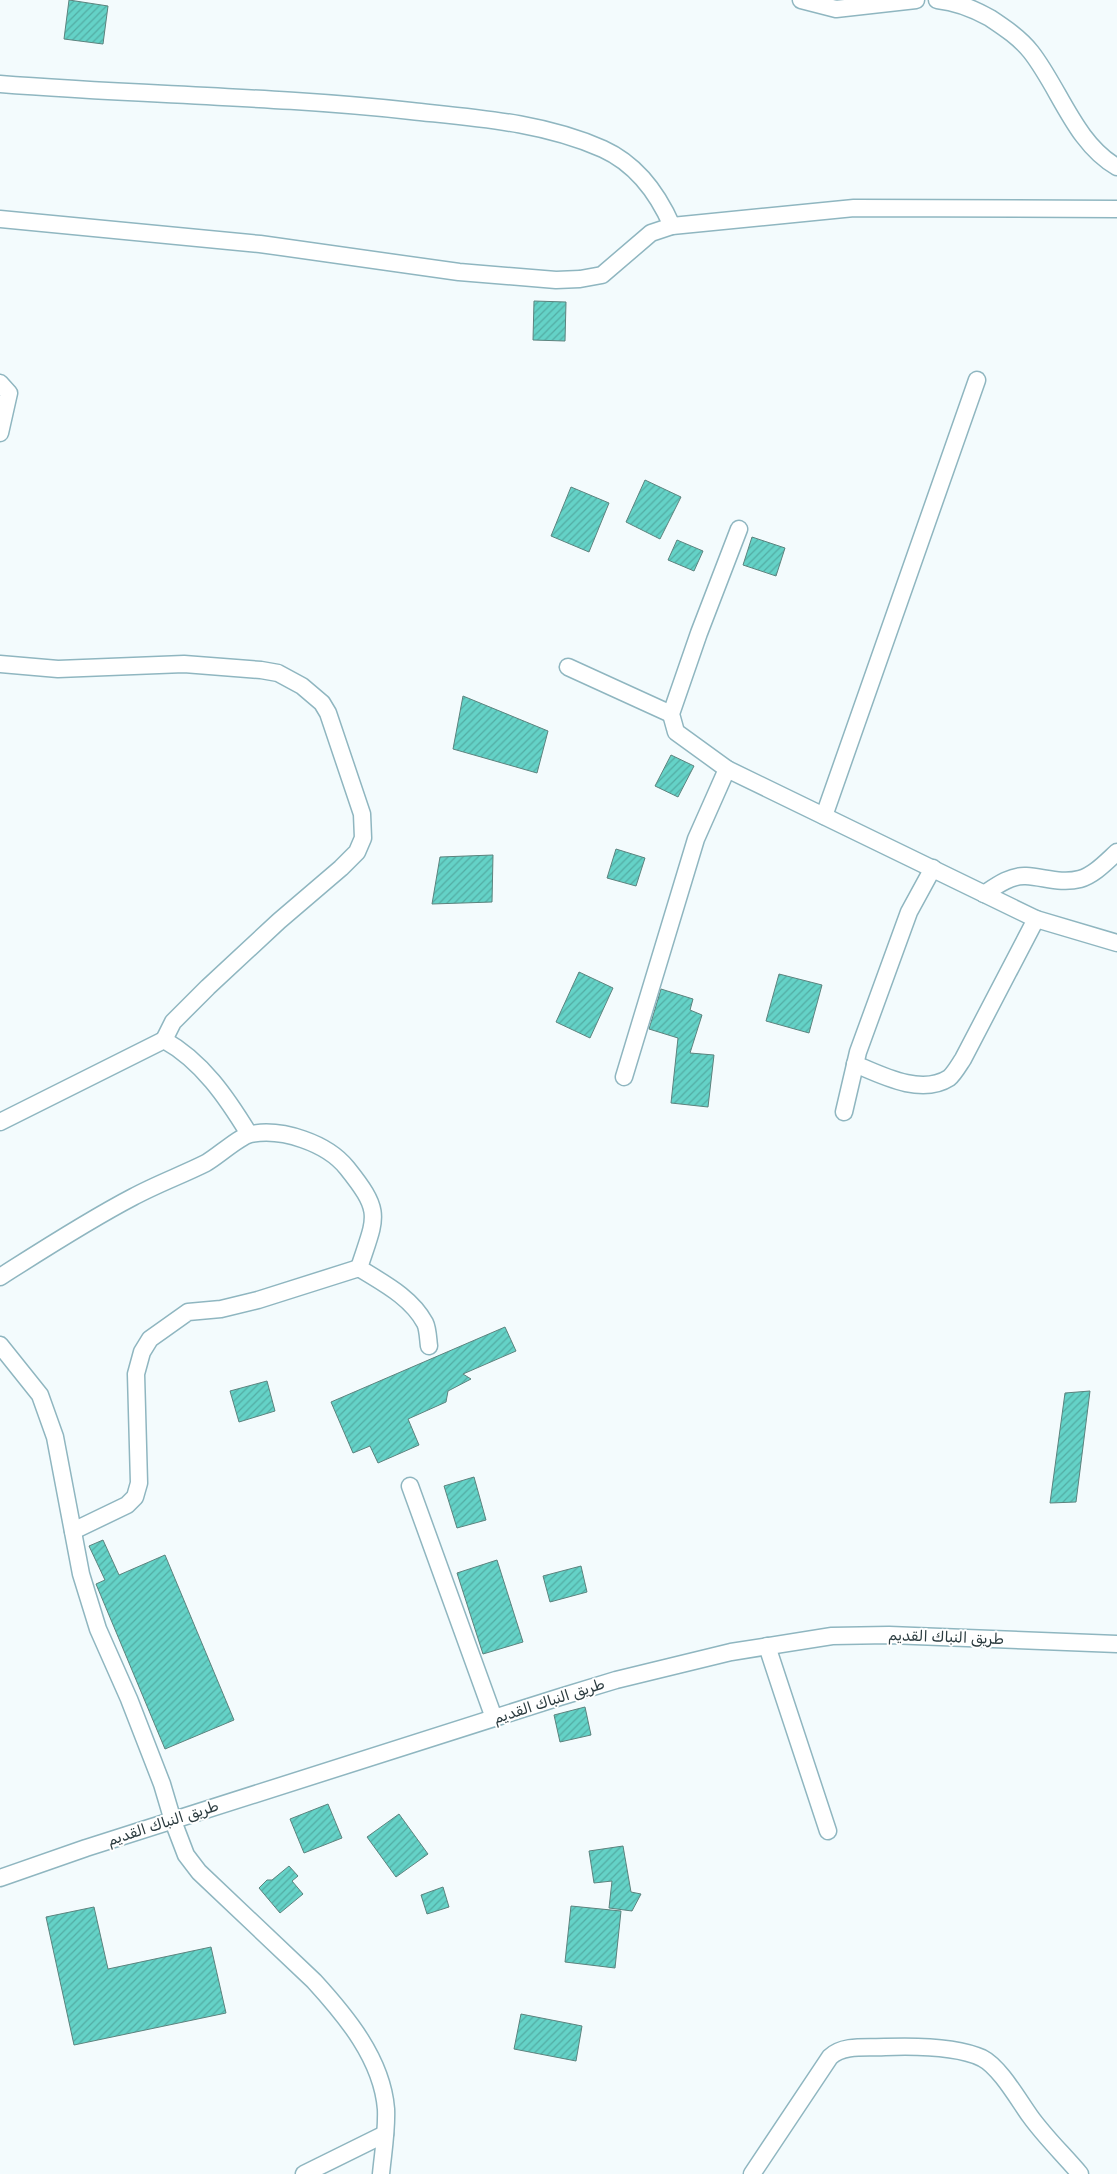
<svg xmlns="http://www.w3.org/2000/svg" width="1117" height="2174" viewBox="0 0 1117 2174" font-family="Rubik,Cairo,sans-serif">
	<defs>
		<pattern id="building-hatch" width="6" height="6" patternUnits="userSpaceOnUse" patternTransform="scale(1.25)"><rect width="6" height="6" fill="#64d2c7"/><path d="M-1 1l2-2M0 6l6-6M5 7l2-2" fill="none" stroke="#53aca3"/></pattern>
	</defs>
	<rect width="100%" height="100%" fill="#f3fbfd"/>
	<!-- building -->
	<g fill="url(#building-hatch)" stroke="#5c837e">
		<path d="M69,0L108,6L103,44L64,39Z"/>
		<path d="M534,301L566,302L565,341L533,340Z"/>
		<path d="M645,480L681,497L660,539L626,522Z"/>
		<path d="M571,487L609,503L589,552L551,536Z"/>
		<path d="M752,537L785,548L776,576L743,565Z"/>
		<path d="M677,540L703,551L694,571L668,560Z"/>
		<path d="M463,696L548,731L537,773L453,749Z"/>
		<path d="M671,755L694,766L678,797L655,786Z"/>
		<path d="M616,849L645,858L636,886L607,878Z"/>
		<path d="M493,855L492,902L432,904L440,857Z"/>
		<path d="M579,972L613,988L590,1038L556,1022Z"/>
		<path d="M779,974L822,985L809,1033L766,1021Z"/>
		<path d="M661,989L693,999L690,1010L702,1015L690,1053L714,1055L708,1107L671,1103L678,1038L649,1029Z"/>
		<path d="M505,1327L516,1351L463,1374L471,1379L448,1391L446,1402L408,1419L419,1445L378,1463L370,1446L353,1453L331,1402Z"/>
		<path d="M267,1381L275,1411L239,1422L230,1391Z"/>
		<path d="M1090,1391L1076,1502L1050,1503L1065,1393Z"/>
		<path d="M474,1477L486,1520L457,1528L444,1486Z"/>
		<path d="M103,1540L119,1575L165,1555L234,1720L165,1749L96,1584L105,1580L89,1546Z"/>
		<path d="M497,1560L523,1642L483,1654L457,1573Z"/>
		<path d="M581,1566L587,1592L550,1602L543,1576Z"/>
		<path d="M585,1707L591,1735L560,1742L554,1715Z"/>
		<path d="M328,1804L342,1838L304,1853L290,1819Z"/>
		<path d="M399,1814L428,1854L396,1877L367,1837Z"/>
		<path d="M623,1846L631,1892L641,1894L632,1911L609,1908L612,1881L594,1883L589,1851Z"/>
		<path d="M289,1866L298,1876L292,1881L303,1894L280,1913L259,1888L267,1880H272Z"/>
		<path d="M443,1887L449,1907L427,1914L421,1895Z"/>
		<path d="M571,1906L621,1911L615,1968L565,1962Z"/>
		<path d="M94,1907L108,1969L211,1947L226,2013L74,2045L46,1917Z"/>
		<path d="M521,2014L582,2026L576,2061L514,2049Z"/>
	</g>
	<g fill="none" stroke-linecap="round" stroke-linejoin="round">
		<!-- minor casing -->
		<g stroke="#8fb6c0" stroke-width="19">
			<g id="minor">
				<path d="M801,0L836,9L916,0"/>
				<path d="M937,0C957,2 972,8 990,18C1005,28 1020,38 1031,52C1060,89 1075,143 1117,167"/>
				<path d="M0,84C137,95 274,96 411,111C476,118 542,122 603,149C636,164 658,194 672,226"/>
				<path d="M0,219L260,244L459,272L556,280L580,279L602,275L651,233L672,226L854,208L1117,209"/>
				<path d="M0,383L9,393L0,433"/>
				<path d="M739,529L699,633L671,714L676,732L727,769L1036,919L1117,943"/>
				<path d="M0,664L58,669L184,664L261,670L278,673L302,686L322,703L328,713L362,814L363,838L357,852L341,868L279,921L208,987L173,1022L164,1040"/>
				<path d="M568,667L671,714"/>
				<path d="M824,816L977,380"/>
				<path d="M984,894C996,886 1011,875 1026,876C1044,877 1061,884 1080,879C1094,875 1106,862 1117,852"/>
				<path d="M855,1064C881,1075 921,1096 949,1078C954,1074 959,1065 963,1059L1036,919"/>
				<path d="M624,1077L696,839L727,769"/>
				<path d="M844,1112L858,1052L909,912L933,868"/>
				<path d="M0,1122L164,1040C202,1061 227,1098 249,1134"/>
				<path d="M0,1277C44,1249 87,1221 133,1197C157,1184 182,1175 206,1163C217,1157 240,1136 251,1134C282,1128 327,1143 347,1168C383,1213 376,1216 359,1268"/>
				<path d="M0,1345L40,1395L55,1437L81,1574L98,1629L129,1699L162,1784L173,1821L186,1855L199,1872L314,1981C346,2016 382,2059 386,2109C387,2130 383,2153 381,2174"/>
				<path d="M410,1486L494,1718"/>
				<path d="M73,1531L127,1505L135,1497L139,1483L136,1374L142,1352L150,1339L188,1312L221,1309L258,1300L359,1268C383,1283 411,1297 425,1323C428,1329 428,1339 429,1346"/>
				<path d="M767,1646L828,1831"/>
				<path d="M0,1878L86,1848L560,1697L616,1680L731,1652L832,1636L889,1635L1117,1644"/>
				<path d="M304,2174L385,2134"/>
				<path d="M752,2174L830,2057C843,2044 868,2048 885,2047C913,2046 956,2046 982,2058C1000,2067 1019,2101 1030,2116C1045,2137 1064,2155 1080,2174"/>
			</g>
		</g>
		<!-- minor -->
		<use href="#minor" stroke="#fff" stroke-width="16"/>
	</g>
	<g text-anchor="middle" stroke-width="4" stroke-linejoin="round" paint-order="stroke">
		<!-- street labels -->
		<g font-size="15" fill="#2b3b3f" stroke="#fff">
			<text transform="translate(946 1637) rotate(2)" y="5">طريق النباك القديم</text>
			<text transform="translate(549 1701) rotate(-18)" y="5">طريق النباك القديم</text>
			<text transform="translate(163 1823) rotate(-18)" y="5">طريق النباك القديم</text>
		</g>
	</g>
</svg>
